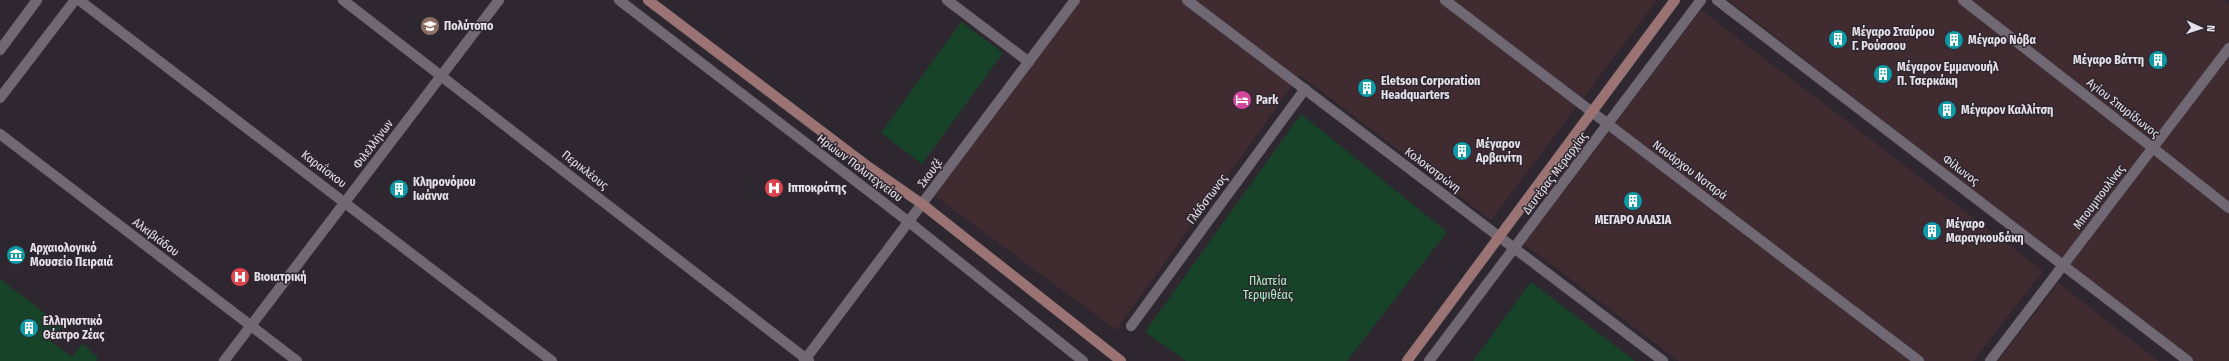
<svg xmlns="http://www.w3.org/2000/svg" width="2229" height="361" viewBox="0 0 2229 361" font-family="'Fira Sans Condensed',sans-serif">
	<rect width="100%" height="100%" fill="#2e2730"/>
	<!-- commercial -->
	<g fill="#3f2b30">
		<path d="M1076,0H1657L1491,220L1300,75L1116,330L934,195Z"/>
		<path d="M1728,0H2224L2229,4V361H2194Z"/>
		<path d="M1701,10L2043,271L1973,361H1679L1524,244Z"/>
		<path d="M2058,283L2159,361H1998Z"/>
	</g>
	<!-- green -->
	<g fill="#174328">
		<path d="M961,22L1003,53L922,164L881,133Z"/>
		<path d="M1301,114L1447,232L1347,361H1186L1145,332Z"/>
		<path d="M0,279L62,326L50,341L72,357L82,344L98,357L96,361H0Z"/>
		<path d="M1531,282L1635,361H1473Z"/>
	</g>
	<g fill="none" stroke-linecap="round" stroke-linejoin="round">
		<!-- pedestrian casing -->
		<g stroke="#48424a" stroke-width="11">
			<g id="pedestrian">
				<path d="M947,0L1029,62"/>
				<path d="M2153,148L2229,208"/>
				<path d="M1131,326L1305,89"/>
			</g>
		</g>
		<!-- minor casing -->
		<g stroke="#48424a" stroke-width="11">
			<g id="minor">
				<path d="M79,0L552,361"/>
				<path d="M343,0L809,361"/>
				<path d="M619,0L909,222L1083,361"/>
				<path d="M1187,0L1663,361"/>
				<path d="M1445,0L1919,361"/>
				<path d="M1717,0L2188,361"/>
				<path d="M1963,0L2153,148"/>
				<path d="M0,134L297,361"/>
				<path d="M224,361L499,0"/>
				<path d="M804,361L1075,0"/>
				<path d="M1429,361L1701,0"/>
			</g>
		</g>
		<!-- tertiary casing -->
		<g stroke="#48424a" stroke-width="11">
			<g id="tertiary">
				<path d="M0,50L37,0"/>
				<path d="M0,98L75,0"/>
				<path d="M1990,361L2229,48"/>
			</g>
		</g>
		<!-- secondary casing -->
		<g stroke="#48424a" stroke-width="11">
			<g id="secondary">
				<path d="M648,0L866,165L922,204L1121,361"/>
				<path d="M1407,361L1675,0"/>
			</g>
		</g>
		<!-- pedestrian -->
		<use href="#pedestrian" stroke="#706873" stroke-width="10"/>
		<!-- minor -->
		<use href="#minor" stroke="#706873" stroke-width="10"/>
		<!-- tertiary -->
		<use href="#tertiary" stroke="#706873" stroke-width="10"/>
		<!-- secondary -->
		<use href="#secondary" stroke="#9b7372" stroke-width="10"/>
	</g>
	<!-- icons -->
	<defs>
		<g id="school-disc" transform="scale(1)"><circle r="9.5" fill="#8d6e63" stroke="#2e2730"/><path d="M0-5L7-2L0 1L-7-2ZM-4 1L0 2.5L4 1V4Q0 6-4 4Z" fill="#fff"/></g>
		<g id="building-disc" transform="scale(1)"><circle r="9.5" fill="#0f9aa8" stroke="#2e2730"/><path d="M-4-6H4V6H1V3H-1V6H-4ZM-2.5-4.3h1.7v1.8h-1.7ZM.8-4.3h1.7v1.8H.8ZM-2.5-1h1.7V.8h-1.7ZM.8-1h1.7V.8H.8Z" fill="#fff"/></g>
		<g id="hotel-disc" transform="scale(1)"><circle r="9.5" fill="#d1479c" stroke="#2e2730"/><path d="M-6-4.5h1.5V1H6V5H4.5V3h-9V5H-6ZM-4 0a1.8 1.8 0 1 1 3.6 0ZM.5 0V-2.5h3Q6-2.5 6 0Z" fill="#fff"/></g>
		<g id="hospital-disc" transform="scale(1)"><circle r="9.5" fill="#e0444e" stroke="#2e2730"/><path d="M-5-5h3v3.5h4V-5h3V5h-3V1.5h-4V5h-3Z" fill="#fff"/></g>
		<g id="museum-disc" transform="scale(1)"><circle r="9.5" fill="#0f9aa8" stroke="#2e2730"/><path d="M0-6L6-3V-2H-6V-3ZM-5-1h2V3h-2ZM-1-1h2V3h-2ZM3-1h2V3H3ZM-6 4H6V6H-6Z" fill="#fff"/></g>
	</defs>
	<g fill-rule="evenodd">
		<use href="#school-disc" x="430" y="26"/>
		<use href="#building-disc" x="1838" y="39"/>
		<use href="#building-disc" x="1954" y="40"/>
		<use href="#building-disc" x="2158" y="60"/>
		<use href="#building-disc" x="1883" y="74"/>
		<use href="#building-disc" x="1367" y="88"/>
		<use href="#hotel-disc" x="1242" y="100"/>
		<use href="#building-disc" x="1947" y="110"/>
		<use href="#building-disc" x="1462" y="151"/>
		<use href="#hospital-disc" x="774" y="188"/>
		<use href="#building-disc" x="399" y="189"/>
		<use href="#building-disc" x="1633" y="201"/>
		<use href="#building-disc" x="1932" y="231"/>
		<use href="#museum-disc" x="16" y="255"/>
		<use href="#hospital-disc" x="240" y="277"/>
		<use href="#building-disc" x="29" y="328"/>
	</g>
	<g text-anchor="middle" stroke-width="3" stroke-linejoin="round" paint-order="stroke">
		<!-- poi labels -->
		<g font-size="12" font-weight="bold" fill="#e6e1e8" stroke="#2e2730" text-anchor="start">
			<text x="444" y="30">Πολύτοπο</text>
			<text x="1852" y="36">Μέγαρο Σταύρου<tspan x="1852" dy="14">Γ. Ρούσσου</tspan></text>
			<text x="1968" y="44">Μέγαρο Νόβα</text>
			<text x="2144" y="64" text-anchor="end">Μέγαρο Βάττη</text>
			<text x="1897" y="71">Μέγαρον Εμμανουήλ<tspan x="1897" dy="14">Π. Τσερκάκη</tspan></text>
			<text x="1381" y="85">Eletson Corporation<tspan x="1381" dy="14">Headquarters</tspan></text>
			<text x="1256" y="104">Park</text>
			<text x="1961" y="114">Μέγαρον Καλλίτση</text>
			<text x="1476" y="148">Μέγαρον<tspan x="1476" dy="14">Αρβανίτη</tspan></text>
			<text x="413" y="186">Κληρονόμου<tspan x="413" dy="14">Ιωάννα</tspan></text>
			<text x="788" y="192">Ιπποκράτης</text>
			<text x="1633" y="224" text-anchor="middle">ΜΕΓΑΡΟ ΑΛΑΣΙΑ</text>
			<text x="1946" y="228">Μέγαρο<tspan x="1946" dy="14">Μαραγκουδάκη</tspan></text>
			<text x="30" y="252">Αρχαιολογικό<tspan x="30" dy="14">Μουσείο Πειραιά</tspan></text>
			<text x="254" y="281">Βιοιατρική</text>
			<text x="43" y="325">Ελληνιστικό<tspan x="43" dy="14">Θέατρο Ζέας</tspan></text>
		</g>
		<!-- street labels -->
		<g font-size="12" fill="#e6e1e8" stroke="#2e2730">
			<text transform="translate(2123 108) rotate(38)" y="4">Αγίου Σπυρίδωνος</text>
			<text transform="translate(373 144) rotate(-53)" y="4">Φιλελλήνων</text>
			<text transform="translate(860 168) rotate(37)" y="4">Ηρώων Πολυτεχνείου</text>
			<text transform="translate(324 169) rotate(37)" y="4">Καραΐσκου</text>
			<text transform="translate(585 170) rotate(38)" y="4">Περικλέους</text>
			<text transform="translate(1433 170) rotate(37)" y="4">Κολοκοτρώνη</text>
			<text transform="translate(1690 170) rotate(37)" y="4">Ναυάρχου Νοταρά</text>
			<text transform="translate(1961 170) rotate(37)" y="4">Φίλωνος</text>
			<text transform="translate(930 173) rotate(-53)" y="4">Σκουζέ</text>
			<text transform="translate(1555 173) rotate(-53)" y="4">Δευτέρας Μεραρχίας</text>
			<text transform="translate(2099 197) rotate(-53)" y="4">Μπουμπουλίνας</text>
			<text transform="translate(1207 199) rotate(-53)" y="4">Γλάδστωνος</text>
			<text transform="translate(156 237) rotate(37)" y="4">Αλκιβιάδου</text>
		</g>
		<!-- park labels -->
		<g font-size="12" fill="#acf5c3" stroke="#2e2730">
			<text x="1268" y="285">Πλατεία<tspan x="1268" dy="14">Τερψιθέας</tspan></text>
		</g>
	</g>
	<!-- north arrow -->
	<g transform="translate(2201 28) rotate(93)" stroke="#2e2730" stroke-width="3" paint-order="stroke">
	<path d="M0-3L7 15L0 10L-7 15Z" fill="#e6e1e8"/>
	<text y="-6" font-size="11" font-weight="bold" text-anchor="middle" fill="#e6e1e8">N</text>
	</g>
</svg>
